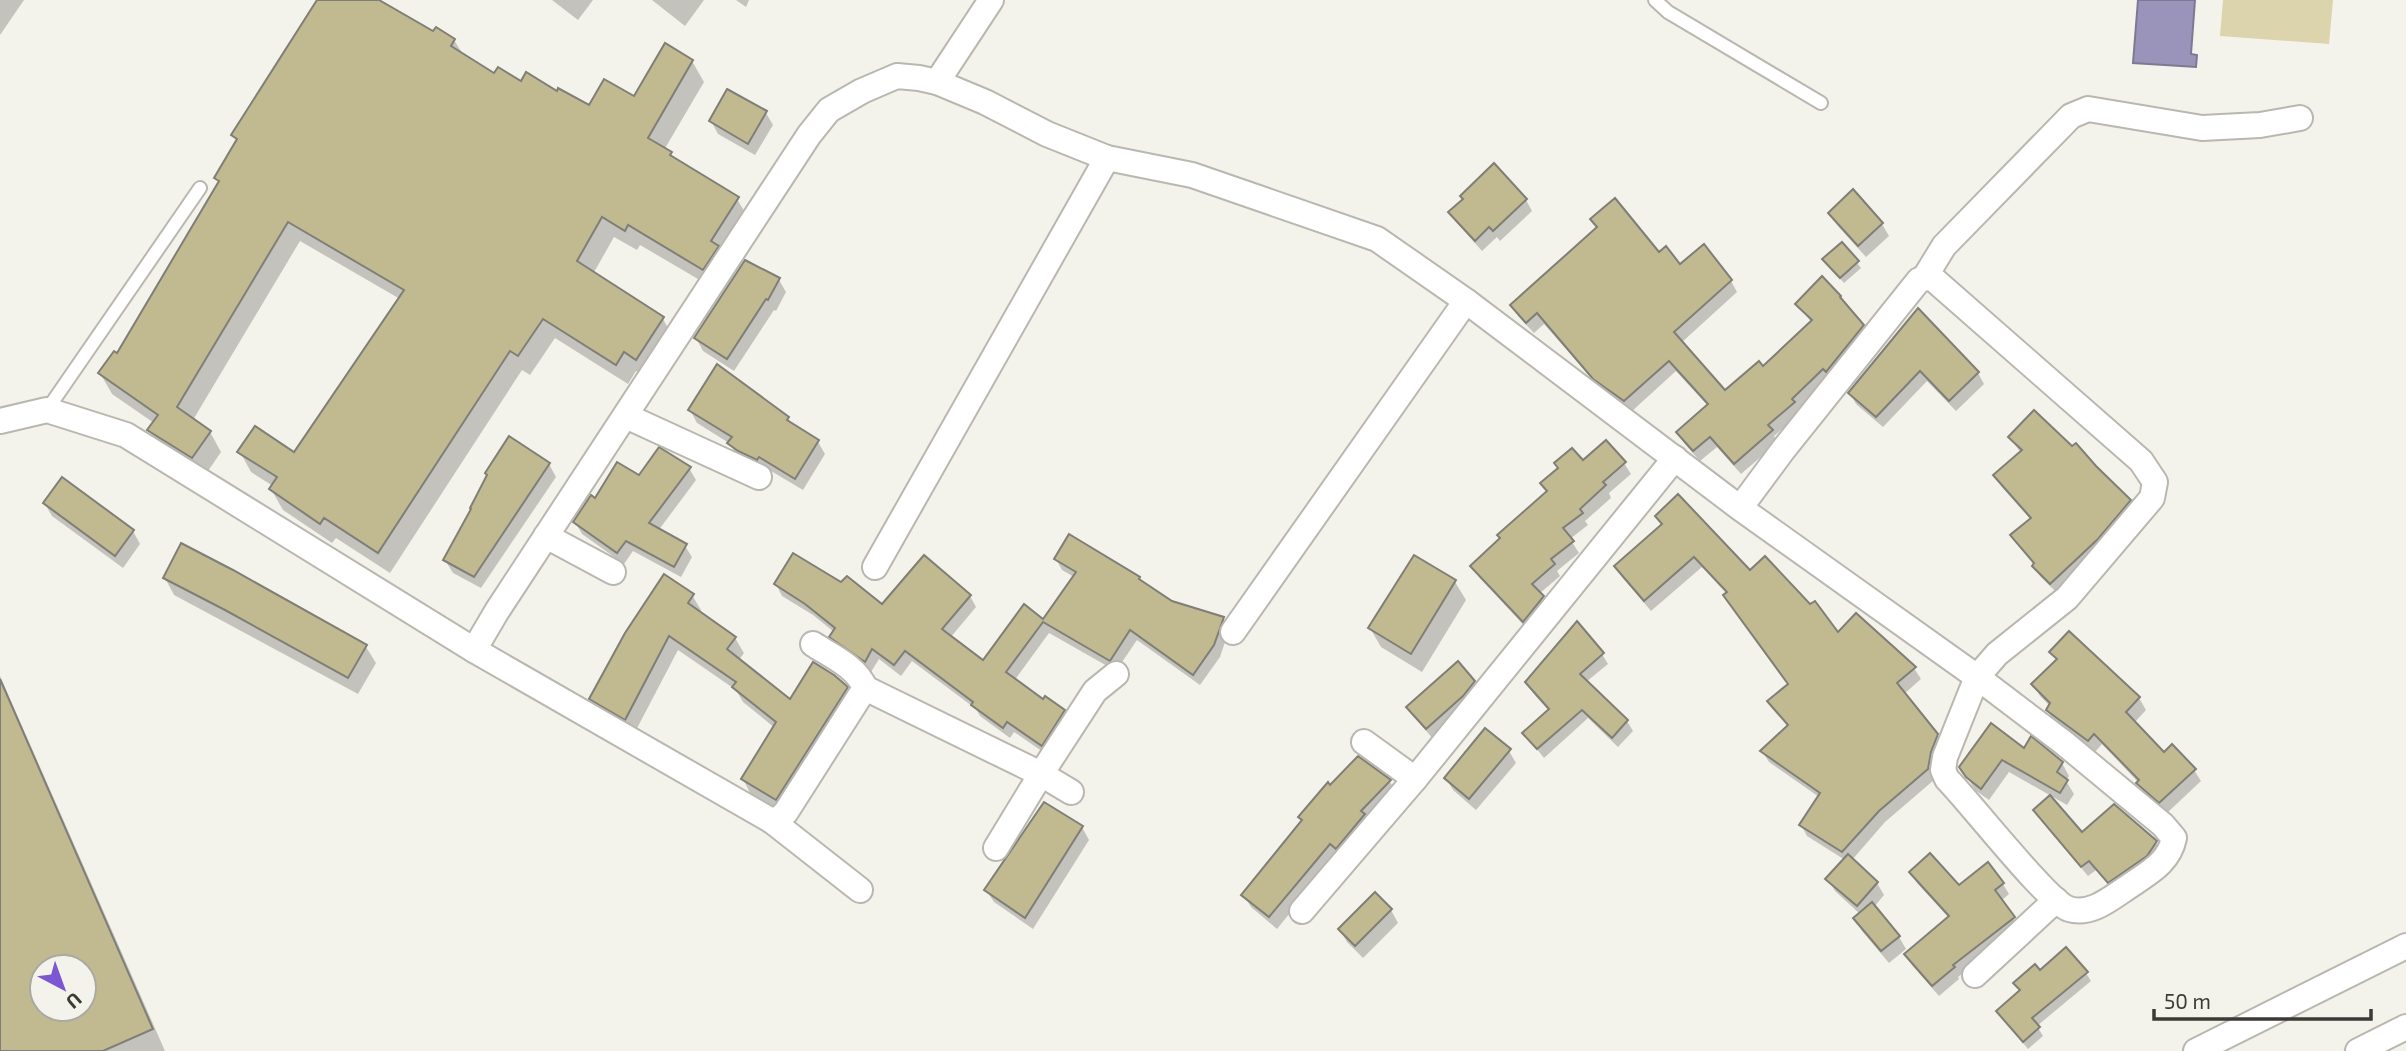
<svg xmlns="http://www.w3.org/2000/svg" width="2406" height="1051" viewBox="0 0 2406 1051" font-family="'Exo 2',sans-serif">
	<rect width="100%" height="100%" fill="#f4f3eb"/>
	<!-- green -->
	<path fill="#dcd4ac" d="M2223,0H2333L2329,44L2220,36Z"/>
	<!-- water -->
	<path fill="#9b94ba" stroke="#7e7993" stroke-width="2" d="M2138,0H2195L2191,54L2197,55L2196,67L2133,63Z"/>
	<!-- shadow -->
	<g fill="#0003" fill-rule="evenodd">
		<path d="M0,0H24L0,35Z"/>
		<path d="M319,0H375L434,34L454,40L464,56L495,76L557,93L590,107L634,99L692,61L704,82L664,150L671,153L674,159L737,199L749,219L715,289L640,245L637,250L614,237L593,274L663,319L674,339L648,379L636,371L628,384L555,338L530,375L522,370L390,573L336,538L332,543L283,510L271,489L273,486L251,472L240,452L295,454L400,299L300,241L193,420L210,432L221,452L204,477L161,451L149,430L154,423L112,394L100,373L117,355L219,184L216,178L237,142L233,135Z"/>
		<path d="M552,0H593L578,20Z"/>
		<path d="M652,0H704L685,26Z"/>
		<path d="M736,0H749L746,7Z"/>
		<path d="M766,113L773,125L755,155L718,134L711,121Z"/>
		<path d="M1853,192L1882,224L1889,236L1866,257L1837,225L1830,213Z"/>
		<path d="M1526,200L1532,211L1500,241L1497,237L1482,251L1457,223L1451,212Z"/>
		<path d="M1842,244L1861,268L1844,283L1828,265Z"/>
		<path d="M1659,254L1680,266L1731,281L1737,292L1681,343L1725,392L1763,369L1812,323L1797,304L1845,305L1863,326L1869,337L1831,379L1797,410L1800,414L1774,436L1778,442L1741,474L1717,447L1700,461L1684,443L1678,432L1708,406L1676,371L1631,412L1602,390L1544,324L1534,333L1518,316L1512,305Z"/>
		<path d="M779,280L786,292L776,311L774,310L734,371L703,351L696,338Z"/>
		<path d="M1918,310L1978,373L1984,384L1956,411L1927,381L1883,427L1856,404L1850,393Z"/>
		<path d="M690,410L788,418L792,425L818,442L825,454L803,490L766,468L737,455L729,443L697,423Z"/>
		<path d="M2010,438L2130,501L2136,512L2057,593L2040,576L2035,565L2013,536L2031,520L2001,486L1995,475L2021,453Z"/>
		<path d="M1583,462L1624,463L1631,474L1609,493L1611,498L1585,521L1588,525L1570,539L1579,553L1557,571L1560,576L1539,594L1549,609L1530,632L1479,577L1472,566L1548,493L1543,483Z"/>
		<path d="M549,464L556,477L481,588L453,573L445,560L489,476Z"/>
		<path d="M689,468L696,480L658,531L685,546L692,557L681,577L633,551L624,564L582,534L575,522L595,500Z"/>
		<path d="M45,504L133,531L140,544L123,568L52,516Z"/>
		<path d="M1657,516L1750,572L1838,635L1914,668L1921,679L1904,694L1937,735L1943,746L1936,764L1934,780L1885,822L1852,860L1877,883L1884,895L1874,907L1899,937L1906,949L1889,963L1862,931L1855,919L1860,914L1835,891L1828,879L1845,860L1807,836L1801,825L1819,797L1769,762L1762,751L1788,727L1769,701L1789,685L1727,594L1702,567L1651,611L1622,577L1616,566L1663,526Z"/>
		<path d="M1056,559L1139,578L1142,584L1171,602L1223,619L1229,630L1220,657L1200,685L1137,640L1116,671L1049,633L1014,681L1043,702L1064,711L1070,723L1049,756L1014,732L1010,738L980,716L976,709L912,661L901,676L879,659L871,672L838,648L831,637L834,632L813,615L782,596L776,584L882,607L970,596L976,607L950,638L984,662L1044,621L1074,577L1062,570Z"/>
		<path d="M165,578L366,647L376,663L358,694L174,595Z"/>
		<path d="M1455,582L1466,600L1422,672L1381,647L1370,628Z"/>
		<path d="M692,595L701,610L699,613L735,638L744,653L739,660L791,701L846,689L855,704L785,815L751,795L743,779L775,728L743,702L736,690L678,650L634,734L599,714L591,699Z"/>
		<path d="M2052,652L2139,698L2146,710L2134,723L2164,754L2194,770L2201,781L2167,813L2145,795L2139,783L2102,744L2095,752L2054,722L2048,710L2050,706L2040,696L2033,684L2057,662Z"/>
		<path d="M1602,654L1608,664L1586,682L1627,721L1633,731L1618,747L1588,718L1544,758L1524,733L1549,711L1533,693L1527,682Z"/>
		<path d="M0,676L165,1051H0ZM42,967H84V1009H42Z"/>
		<path d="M1474,682L1481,695L1434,740L1416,719L1409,707Z"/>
		<path d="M1509,751L1516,763L1476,810L1453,790L1446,778Z"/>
		<path d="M2025,751L2062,763L2069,776L2066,781L2074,794L2067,805L2009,772L1989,800L1975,790L1961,767Z"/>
		<path d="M1358,758L1390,782L1397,794L1337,855L1277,929L1251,907L1244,895Z"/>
		<path d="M2114,806L2156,843L2162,853L2115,892L2096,870L2088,876L2041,820L2036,810L2082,835Z"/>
		<path d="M1082,827L1089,840L1033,929L994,902L986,890Z"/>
		<path d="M1911,872L1959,888L2003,884L2009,894L2001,901L2020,929L1958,977L1959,979L1939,996L1912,965L1906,954L1949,918L1917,883Z"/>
		<path d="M1391,910L1398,923L1363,958L1347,942L1340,930Z"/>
		<path d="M2040,973H2086L2091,981L2037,1026L2043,1036L2028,1049L1998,1012L2021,992L2016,984Z"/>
	</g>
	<!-- building -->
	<g fill="#c1b990" stroke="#7f7e77" stroke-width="2" fill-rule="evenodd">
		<path d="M317,0H379L433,31L436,27L455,39L451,46L494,73L498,67L521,81L526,72L557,91L558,88L589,105L604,79L634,96L665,43L693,60L648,138L672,152L670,155L739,197L711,241L719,246L703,270L628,225L625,231L602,217L577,261L664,317L636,360L624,352L616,365L543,319L518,356L510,351L378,553L324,518L320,524L269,489L277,477L237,452L255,426L294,452L404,290L288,222L177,407L211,431L192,458L147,430L158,415L98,373L114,351L117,353L219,181L214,178L237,139L231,135Z"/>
		<path d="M727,89L767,111L748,144L709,121Z"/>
		<path d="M1494,163L1527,199L1493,231L1489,227L1475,241L1448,212L1463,199L1460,196Z"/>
		<path d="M1853,189L1883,223L1858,246L1828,213Z"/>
		<path d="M1615,198L1659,252L1666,246L1680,264L1704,244L1732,280L1674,332L1725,390L1759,361L1763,366L1812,320L1795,304L1822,276L1841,296L1840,297L1864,325L1826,372L1823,369L1792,399L1795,402L1768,425L1773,430L1734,464L1710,437L1693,451L1676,432L1708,404L1669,361L1624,401L1593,379L1537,313L1526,323L1510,305L1597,227L1590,219Z"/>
		<path d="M1842,242L1859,261L1840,278L1822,259Z"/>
		<path d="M745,260L780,278L768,300L766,299L727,359L694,338Z"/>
		<path d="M1918,308L1979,372L1949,401L1920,371L1876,417L1848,393Z"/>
		<path d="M717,364L789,417L787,420L819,440L795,479L759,457L757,460L738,451L727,443L732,437L688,410Z"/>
		<path d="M2034,410L2072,446L2076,443L2096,466L2131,500L2098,539L2050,584L2032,566L2034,563L2010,535L2031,518L1993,475L2022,450L2008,437Z"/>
		<path d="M509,436L550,463L474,577L443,560L471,509L470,508L487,475L485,473Z"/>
		<path d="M1606,440L1626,462L1603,482L1606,485L1580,509L1583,513L1563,528L1574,541L1551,559L1555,564L1532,584L1544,596L1523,622L1470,566L1500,538L1497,535L1547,491L1540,483L1558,468L1554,463L1572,448L1583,460Z"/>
		<path d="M659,447L691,467L649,523L687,544L674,567L626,541L617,553L573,522L591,495L595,498L617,462L639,475Z"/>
		<path d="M62,477L134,530L115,556L43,503Z"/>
		<path d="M1678,494L1750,570L1765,556L1810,604L1815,601L1838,632L1856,613L1916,667L1897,683L1938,734L1931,752L1928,769L1879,811L1842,852L1799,825L1820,793L1760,751L1788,725L1767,701L1788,684L1723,595L1727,592L1694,557L1644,601L1614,566L1662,524L1655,516Z"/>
		<path d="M1069,534L1140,577L1139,579L1172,601L1224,617L1214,645L1193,675L1130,630L1110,661L1043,622L1006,672L1043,699L1045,696L1065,710L1042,746L1007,722L1003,728L971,705L973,702L905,651L894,665L872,649L865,662L829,637L835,628L805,604L774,584L793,553L841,582L847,576L882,604L924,555L971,595L942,629L983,660L1024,604L1043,619L1076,572L1054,559Z"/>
		<path d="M181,543L233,570L367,645L348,678L225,610L163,578Z"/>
		<path d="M1414,555L1456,580L1411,654L1368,628Z"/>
		<path d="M664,574L694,594L688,603L736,637L727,649L790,699L813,662L834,675L848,687L776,800L741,779L776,722L732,687L736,682L669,636L625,720L589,699L625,633Z"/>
		<path d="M1577,621L1604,653L1580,674L1628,720L1612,738L1582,710L1537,749L1522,733L1549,709L1525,682Z"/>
		<path d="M2069,631L2140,697L2126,712L2164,752L2172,744L2196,769L2159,803L2136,783L2139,780L2094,734L2088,741L2046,710L2050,703L2031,684L2057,659L2049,652Z"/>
		<path d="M1458,661L1475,681L1463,696L1426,729L1406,707Z"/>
		<path d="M0,679L153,1029L103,1051H0ZM42,967H84V1009H42Z"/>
		<path d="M1991,723L2024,748L2031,736L2063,762L2057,772L2068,780L2060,793L2002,760L1981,789L1966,777L1959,767Z"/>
		<path d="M1485,728L1511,749L1469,799L1444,778Z"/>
		<path d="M1358,756L1391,780L1361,811L1365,814L1336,849L1330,844L1269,917L1241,895L1302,820L1298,817L1328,782L1330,785Z"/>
		<path d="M2050,795L2082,832L2114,804L2157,841L2147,856L2108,883L2089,861L2081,867L2033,810Z"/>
		<path d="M1044,802L1083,826L1025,918L984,890Z"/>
		<path d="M1930,853L1959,885L1988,862L2004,883L1995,890L2015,917L1953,965L1955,967L1932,986L1904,954L1949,916L1909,872Z"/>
		<path d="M1848,854L1878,882L1857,906L1825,879Z"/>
		<path d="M1375,892L1392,909L1355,946L1338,929Z"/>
		<path d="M1872,902L1900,936L1881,951L1853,918Z"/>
		<path d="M2066,947L2088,972L2032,1018L2040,1027L2023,1042L1996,1011L2020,990L2013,983L2035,964L2040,970Z"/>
	</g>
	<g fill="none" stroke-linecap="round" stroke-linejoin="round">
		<!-- lane casing -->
		<g stroke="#b9b7b0" stroke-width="16">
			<g id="lane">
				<path d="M1655,0L1668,12L1821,103"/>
				<path d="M47,410L200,188"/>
			</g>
		</g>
		<!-- street casing -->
		<g stroke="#b9b7b0" stroke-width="28">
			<g id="street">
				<path d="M937,82L991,0"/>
				<path d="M1925,277L1944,246L2071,116L2088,109L2202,128L2260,125L2300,118"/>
				<path d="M626,416L759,477"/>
				<path d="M0,421L47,410L126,435L474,650L497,611L809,135L829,110L862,91L897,76L919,78L937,82L985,102L1047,134L1107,158L1192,175L1377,239L1466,301L1740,508L1977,677L2064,743L2163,825L2174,838C2169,863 2148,873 2128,887C2111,898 2091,916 2069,909C2047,902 1970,802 1947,779L1943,770L1945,757L1977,677L1997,654L2067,598L2152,498L2155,482L2141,461L1931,277L1919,280L1783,450L1740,508"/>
				<path d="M546,536L613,572"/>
				<path d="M875,567L1107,158"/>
				<path d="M1233,632L1466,301"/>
				<path d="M474,650L772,821L780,818L786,812L865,688C857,667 831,656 813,644"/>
				<path d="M865,688L1041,774L1071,792"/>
				<path d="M1364,742L1415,779"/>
				<path d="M772,821L860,890"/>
				<path d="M996,848L1041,774L1095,691L1116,674"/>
				<path d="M1302,911L1415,779L1675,458"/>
				<path d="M1975,975L2056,900"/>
				<path d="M2196,1051L2406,946"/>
				<path d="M2358,1051L2406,1027"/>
			</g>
		</g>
		<!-- lane -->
		<use href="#lane" stroke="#fff" stroke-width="12"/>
		<!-- street -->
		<use href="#street" stroke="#fff" stroke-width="24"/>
	</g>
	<!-- north arrow -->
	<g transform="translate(63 988) rotate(139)"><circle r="33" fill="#f4f3eb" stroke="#aaa9a3" stroke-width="2"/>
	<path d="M0-5L12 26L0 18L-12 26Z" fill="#7b57d1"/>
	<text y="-10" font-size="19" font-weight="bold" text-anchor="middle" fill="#3b3a37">U</text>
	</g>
	<!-- scale -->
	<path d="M2154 1009v10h217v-10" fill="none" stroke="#3b3a37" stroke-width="3.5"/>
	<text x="2164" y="1009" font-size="21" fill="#3b3a37" stroke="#f4f3eb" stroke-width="5" paint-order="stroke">50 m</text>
</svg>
